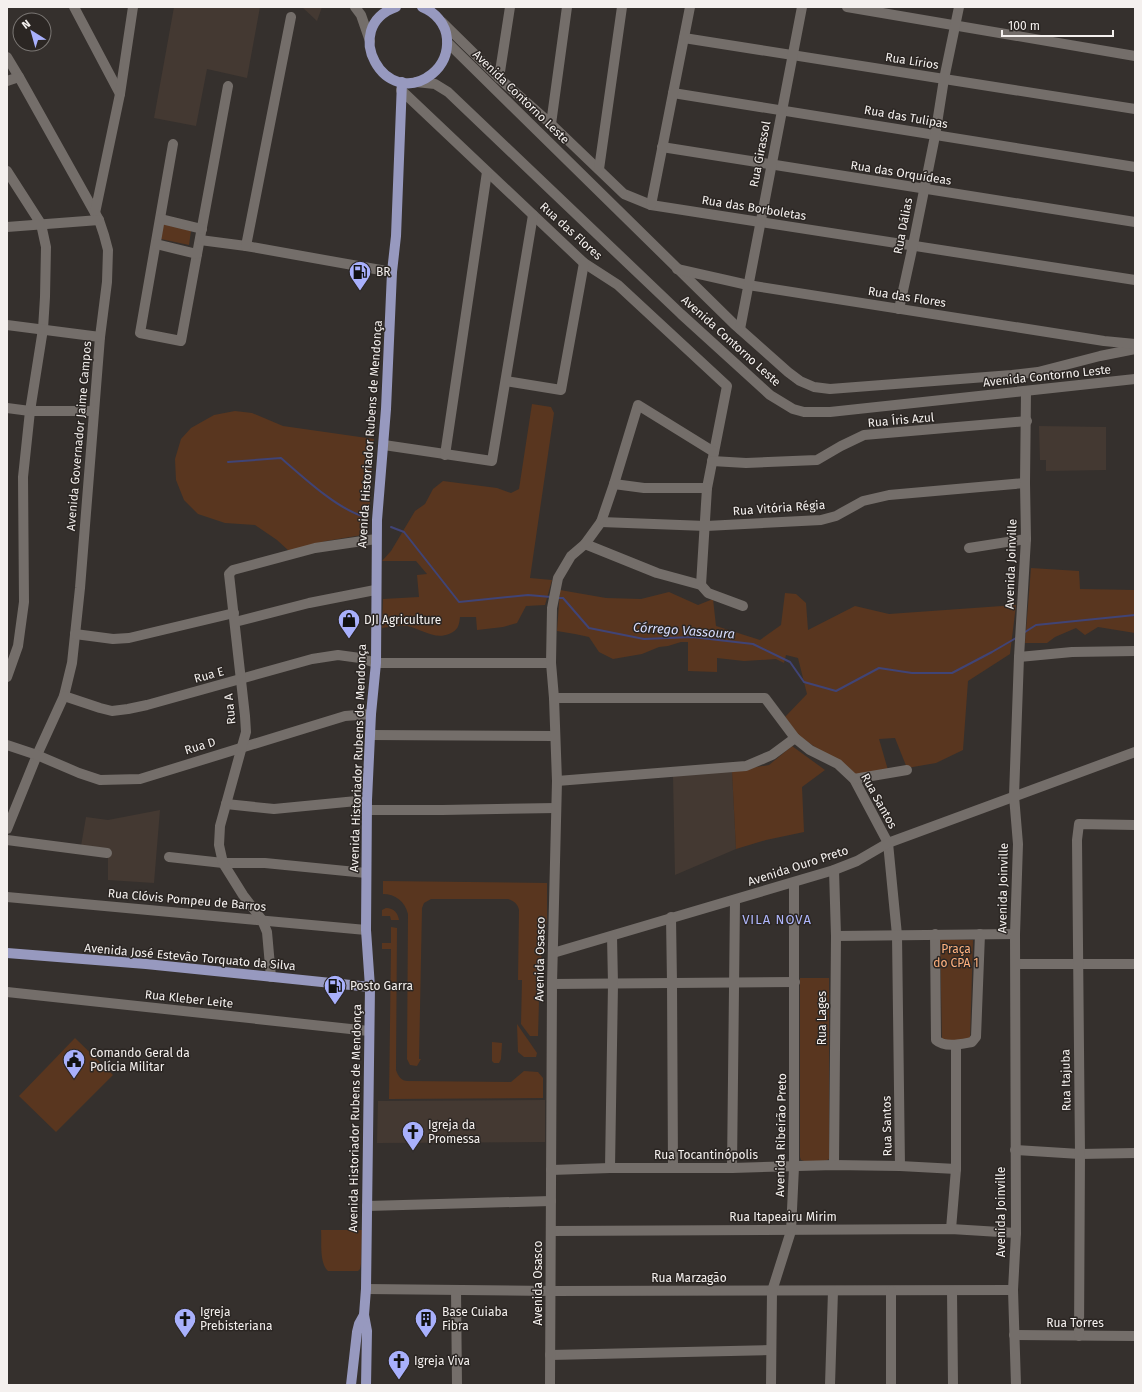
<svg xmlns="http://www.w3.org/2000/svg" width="1142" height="1392" viewBox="0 0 1142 1392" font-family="'Fira Sans',sans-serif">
	<rect width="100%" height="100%" fill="#35302d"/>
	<!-- built -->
	<g fill="#443932">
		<path d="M174,7H260L247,78L207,69L196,126L154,118Z"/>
		<path d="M302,7H322L317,21Z"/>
		<path d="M1039,426L1106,427V470L1046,471V460H1040Z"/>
		<path d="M732,771L736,849L675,875L673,776Z"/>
		<path d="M160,810L154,883L108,880V852L81,846L86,817L108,820Z"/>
		<path d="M545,1100V1142L377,1143L378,1101Z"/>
	</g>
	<!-- green -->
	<g fill="#59361f">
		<path d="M163,224L191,231L189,245L161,239Z"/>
		<path d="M532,404L551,407L554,413L530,578L552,580L545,605L526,606L517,623L503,627L477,630L476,617H460C459,626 458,630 449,634C434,640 422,629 407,626C400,625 390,627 382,628L383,599L419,597L417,575L427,574L416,561H382L391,551L415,511L425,504L433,489L443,481L497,488L511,493L519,489Z"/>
		<path d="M235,411L252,413L283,426L374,439L368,534L326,541L289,551L277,540L255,525L225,523L198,514L184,500L176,480L175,459L181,439L191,428L214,415Z"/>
		<path d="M1031,568L1079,571L1080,589L1135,590V633L1098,627L1085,635L1076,628L1055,637L1047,643H1025Z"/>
		<path d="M560,590L606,598L641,599L669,592L698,605L713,599L716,626L760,640L781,625L785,593L796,594L806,603L808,630L855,606L889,614L1016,605L1010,654L968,681L963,750L936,763L907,768L895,738L879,739L888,770L856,776L798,735L785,717L807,694L798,658L786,655L784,663L776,659L744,661L717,658V672L688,671V642H681L668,646L659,647L642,654L613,659L599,652L589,637L575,634L557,631Z"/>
		<path d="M792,746L825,770L802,787L804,832L766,840L736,849L732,771L769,765Z"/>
		<path d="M383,881L547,883V918L540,966L538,1036H530L521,1024L522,980H518L519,910C518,904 514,901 508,899H431L424,903L422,908L419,1059H421L417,1066L410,1065L407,1059L408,914C405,901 395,894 383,894Z"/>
		<path d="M386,908C394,908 398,913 399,920H391L390,916H382V910Z"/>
		<path d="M391,927L397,928L396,1070C398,1076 401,1081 408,1081L511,1082L524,1071L538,1072L543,1078V1098L389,1099L391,949H382V943H391Z"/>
		<path d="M940,939L973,940L970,1040H942Z"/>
		<path d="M800,978H829V1159C822,1164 809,1163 801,1160L800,1157Z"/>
		<path d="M517,1024L537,1053L536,1057H524L518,1052Z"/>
		<path d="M75,1038L113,1075L56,1132L19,1096Z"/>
		<path d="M492,1042L502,1043L501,1059L499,1063H494L492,1061Z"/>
		<path d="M321,1230H362L361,1264L360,1269L358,1271H328C319,1262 322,1242 321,1230Z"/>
	</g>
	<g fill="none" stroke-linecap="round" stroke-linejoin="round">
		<!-- stream -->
		<g stroke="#404476" stroke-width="2">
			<path d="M228,462L281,458C303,477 335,507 362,516"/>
			<path d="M391,527L404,532L459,602L528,595L551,597"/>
			<path d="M557,598H563L589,628L644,639L692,637L753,644L790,662L804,682L836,691L879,668L912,673H952L992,652L1016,638"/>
			<path d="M1025,632L1036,625L1135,615"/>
		</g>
		<!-- minor -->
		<g stroke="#746e6a" stroke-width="10">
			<path d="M74,7L120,94"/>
			<path d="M355,7L361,15L370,41"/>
			<path d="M847,7L1135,56"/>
			<path d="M442,22L499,78L551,124L624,194L651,205L760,222L1135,280"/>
			<path d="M684,38L1135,109"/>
			<path d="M447,42L734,324L788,372L800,381L814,387L830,389L1012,375L1038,372L1100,356L1135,349"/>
			<path d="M7,57L19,77L99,220L104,235L108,250L107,282L100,337L80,588L72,663L64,696L37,755L7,829"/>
			<path d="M499,78L510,7"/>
			<path d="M7,81L19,77"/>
			<path d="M416,82L435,84L448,92L681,314L770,395L793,409L804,412H830L1135,379"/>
			<path d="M401,90L584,263L618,285L727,386L707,488L701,585"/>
			<path d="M673,93L1135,167"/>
			<path d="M551,124L567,7"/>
			<path d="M173,144L140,333L181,341L228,86"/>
			<path d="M662,147L1135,222"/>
			<path d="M599,169L622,7"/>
			<path d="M7,171L41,224L46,247L45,297L43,329L30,411L23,477L24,602L18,646L7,677"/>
			<path d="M651,205L690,7"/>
			<path d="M95,213L120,94L133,7"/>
			<path d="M161,219L202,229"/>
			<path d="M7,227L99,220"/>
			<path d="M200,240L246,246L392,272"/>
			<path d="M156,244L197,254"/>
			<path d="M246,246L291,17"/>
			<path d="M677,269L748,285L1104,341L1135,344"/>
			<path d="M899,309L913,245L935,136L944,79L959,7"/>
			<path d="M7,325L100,337"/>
			<path d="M740,329L802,7"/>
			<path d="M506,381L561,390L584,263"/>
			<path d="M7,408L30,411H94"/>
			<path d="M384,445L492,461L533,215"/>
			<path d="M445,455L487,172"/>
			<path d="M712,461L746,463L817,460L841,446L864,435L1027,421"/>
			<path d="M614,484L644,488H707"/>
			<path d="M601,522L706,526L821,520L836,516L863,501L889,495L1025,483"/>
			<path d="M585,544L657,573L701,585L708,593L743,606"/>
			<path d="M969,548L1026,539"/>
			<path d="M235,622L309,603L375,590"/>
			<path d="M75,634L113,639L129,638L234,613"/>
			<path d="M1019,657L1072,652L1135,651"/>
			<path d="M64,696L100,708L112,711L128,709L147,705L312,659L338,655L360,658L376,663H551"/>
			<path d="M554,698H765L795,738L810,750L838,764L854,779L888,843L897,935L900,1166"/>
			<path d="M370,735L554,736"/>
			<path d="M7,745L37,755L79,773L100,780L140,779L345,716L371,714"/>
			<path d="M854,779L907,770"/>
			<path d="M557,781L746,766L772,755L795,738"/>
			<path d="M226,804L274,809L367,800"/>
			<path d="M367,810H442L556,808"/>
			<path d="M7,840L107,853"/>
			<path d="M169,857L223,863H265L366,873"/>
			<path d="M7,897L366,930"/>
			<path d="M671,917L672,983L673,1168"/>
			<path d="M935,934L936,1040C945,1048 961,1044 972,1042L976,1037L980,934"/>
			<path d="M836,936L1015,934"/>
			<path d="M553,953L834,870L857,861L888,843L1135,752"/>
			<path d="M1016,964H1135"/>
			<path d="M271,977L267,932L262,920L243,895L223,863L219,845L220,826L246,732L245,716L229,574L233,570L315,548L376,539"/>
			<path d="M552,984L795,982"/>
			<path d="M7,992L369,1031"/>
			<path d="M1015,1150L1080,1154L1135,1153"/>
			<path d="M834,1165L836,936L834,870"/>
			<path d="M610,1168L613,984L612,936"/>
			<path d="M732,1168L735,900"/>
			<path d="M551,1170L610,1168H732L834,1165L900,1166L956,1169"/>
			<path d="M367,1206L551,1201"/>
			<path d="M951,1229L956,1169V1045"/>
			<path d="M551,1231L951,1229L1016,1233"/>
			<path d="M366,1289L551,1291L1013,1290"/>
			<path d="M456,1290L457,1385"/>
			<path d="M952,1291L953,1385"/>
			<path d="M1014,1335L1135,1336"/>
			<path d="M1079,1336L1080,1154L1077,840L1079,824L1135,825"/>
			<path d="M550,1355L771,1350"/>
			<path d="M550,1385L552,984L557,781L554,698L551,663L552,608L558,578L571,556L585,544L601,522L614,484L638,405L714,452"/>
			<path d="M771,1385L772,1291L791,1231L794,1167V883"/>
			<path d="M830,1385L833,1291"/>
			<path d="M891,1385V1291"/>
			<path d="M1016,1385L1013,1290L1016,1233L1015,934L1018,844L1014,796L1019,657L1026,539L1025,483L1026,391"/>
		</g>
		<!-- major -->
		<g stroke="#9799bf" stroke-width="10">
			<path d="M396,7C339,27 385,111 432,74C443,65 448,53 447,39C446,24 435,12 422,7"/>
			<path d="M7,953L146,964L370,987"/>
			<path d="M364,1315L367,1331L366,1385"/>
			<path d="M351,1385L357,1332L359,1324L364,1315L366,1289L370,987L366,930L367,800L371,714L376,663L377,520L386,409L392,272L396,236L402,82"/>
		</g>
	</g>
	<!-- icons -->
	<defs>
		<g id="fuel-pin" transform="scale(1.15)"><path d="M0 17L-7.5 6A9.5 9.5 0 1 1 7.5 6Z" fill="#a8b0fc" stroke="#2b2623"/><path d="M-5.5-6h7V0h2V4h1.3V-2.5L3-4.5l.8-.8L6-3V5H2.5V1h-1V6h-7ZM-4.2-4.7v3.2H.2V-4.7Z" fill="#111"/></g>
		<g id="shop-pin" transform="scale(1.15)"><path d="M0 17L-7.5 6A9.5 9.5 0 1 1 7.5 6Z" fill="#a8b0fc" stroke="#2b2623"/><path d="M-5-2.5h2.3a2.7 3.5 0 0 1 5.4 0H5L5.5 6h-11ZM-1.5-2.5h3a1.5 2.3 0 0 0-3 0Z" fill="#111"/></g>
		<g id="civic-pin" transform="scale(1.15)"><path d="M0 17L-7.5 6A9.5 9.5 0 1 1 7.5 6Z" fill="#a8b0fc" stroke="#2b2623"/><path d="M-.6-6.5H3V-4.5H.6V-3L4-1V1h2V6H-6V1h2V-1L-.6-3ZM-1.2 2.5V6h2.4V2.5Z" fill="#111"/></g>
		<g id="church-pin" transform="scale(1.15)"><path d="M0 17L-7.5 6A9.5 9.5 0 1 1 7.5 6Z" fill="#a8b0fc" stroke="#2b2623"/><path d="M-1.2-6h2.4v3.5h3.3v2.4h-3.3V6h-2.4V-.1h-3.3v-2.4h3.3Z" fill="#111"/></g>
		<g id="building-pin" transform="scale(1.15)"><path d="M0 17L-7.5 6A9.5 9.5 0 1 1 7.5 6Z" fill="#a8b0fc" stroke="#2b2623"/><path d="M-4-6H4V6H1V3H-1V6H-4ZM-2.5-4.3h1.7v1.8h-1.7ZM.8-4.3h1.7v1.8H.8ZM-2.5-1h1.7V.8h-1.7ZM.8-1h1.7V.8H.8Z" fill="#111"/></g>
	</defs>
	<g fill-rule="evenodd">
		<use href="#fuel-pin" x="360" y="272"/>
		<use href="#shop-pin" x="349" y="620"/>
		<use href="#fuel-pin" x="335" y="986"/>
		<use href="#civic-pin" x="74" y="1060"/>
		<use href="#church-pin" x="413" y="1132"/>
		<use href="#church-pin" x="185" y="1319"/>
		<use href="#building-pin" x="426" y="1319"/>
		<use href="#church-pin" x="399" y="1361"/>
	</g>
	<g text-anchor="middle" stroke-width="3" stroke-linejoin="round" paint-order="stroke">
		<!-- street labels -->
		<g font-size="12" fill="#f4f0ee" stroke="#2b2623">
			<text transform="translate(912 61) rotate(9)" y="4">Rua Lírios</text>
			<text transform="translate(521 97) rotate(44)" y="4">Avenida Contorno Leste</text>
			<text transform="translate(906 117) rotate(10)" y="4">Rua das Tulipas</text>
			<text transform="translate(760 154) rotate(-79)" y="4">Rua Girassol</text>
			<text transform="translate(901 173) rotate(9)" y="4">Rua das Orquídeas</text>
			<text transform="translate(754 208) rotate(9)" y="4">Rua das Borboletas</text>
			<text transform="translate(903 226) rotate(-79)" y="4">Rua Dálias</text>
			<text transform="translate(571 231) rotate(42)" y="4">Rua das Flores</text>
			<text transform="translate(907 297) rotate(9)" y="4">Rua das Flores</text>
			<text transform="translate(731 341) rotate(42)" y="4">Avenida Contorno Leste</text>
			<text transform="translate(1047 376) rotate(-6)" y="4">Avenida Contorno Leste</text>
			<text transform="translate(901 420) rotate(-5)" y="4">Rua Íris Azul</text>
			<text transform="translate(370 434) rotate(-86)" y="4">Avenida Historiador Rubens de Mendonça</text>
			<text transform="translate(79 436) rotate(-85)" y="4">Avenida Governador Jaime Campos</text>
			<text transform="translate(779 508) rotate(-4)" y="4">Rua Vitória Régia</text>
			<text transform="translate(1011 564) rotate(-88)" y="4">Avenida Joinville</text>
			<text transform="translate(209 675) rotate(-15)" y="4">Rua E</text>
			<text transform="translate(230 709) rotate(-96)" y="4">Rua A</text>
			<text transform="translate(200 746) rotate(-17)" y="4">Rua D</text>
			<text transform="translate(358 758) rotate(-88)" y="4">Avenida Historiador Rubens de Mendonça</text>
			<text transform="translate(879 801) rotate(61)" y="4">Rua Santos</text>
			<text transform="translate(798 866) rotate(-18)" y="4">Avenida Ouro Preto</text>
			<text transform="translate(1003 888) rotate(-89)" y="4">Avenida Joinville</text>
			<text transform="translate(187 900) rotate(5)" y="4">Rua Clóvis Pompeu de Barros</text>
			<text transform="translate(190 957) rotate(5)" y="4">Avenida José Estevão Torquato da Silva</text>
			<text transform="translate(540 959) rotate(-89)" y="4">Avenida Osasco</text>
			<text transform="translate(189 999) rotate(6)" y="4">Rua Kleber Leite</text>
			<text transform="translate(822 1018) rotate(-90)" y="4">Rua Lages</text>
			<text transform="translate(1066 1080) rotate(-91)" y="4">Rua Itajuba</text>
			<text transform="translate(355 1118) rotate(-89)" y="4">Avenida Historiador Rubens de Mendonça</text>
			<text transform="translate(887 1126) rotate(-91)" y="4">Rua Santos</text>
			<text transform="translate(781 1135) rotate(-89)" y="4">Avenida Ribeirão Preto</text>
			<text x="706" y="1159">Rua Tocantinópolis</text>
			<text transform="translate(1001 1212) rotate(-90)" y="4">Avenida Joinville</text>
			<text x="783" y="1221">Rua Itapeairu Mirim</text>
			<text x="689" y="1282">Rua Marzagão</text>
			<text transform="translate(538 1283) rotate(-90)" y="4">Avenida Osasco</text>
			<text x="1075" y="1327">Rua Torres</text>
		</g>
		<!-- poi labels -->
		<g font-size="12" fill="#f4f0ee" stroke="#2b2623" text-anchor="start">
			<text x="376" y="276">BR</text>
			<text x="364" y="624">DJI Agriculture</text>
			<text x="350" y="990">Posto Garra</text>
			<text x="90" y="1057">Comando Geral da<tspan x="90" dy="14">Polícia Militar</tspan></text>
			<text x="428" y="1129">Igreja da<tspan x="428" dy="14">Promessa</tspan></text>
			<text x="200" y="1316">Igreja<tspan x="200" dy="14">Prebisteriana</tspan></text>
			<text x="442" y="1316">Base Cuiaba<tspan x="442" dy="14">Fibra</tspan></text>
			<text x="414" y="1365">Igreja Viva</text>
		</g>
		<!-- park labels -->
		<g font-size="12" fill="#ffb17e" stroke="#2b2623">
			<text x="956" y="953">Praça<tspan x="956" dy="14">do CPA 1</tspan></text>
		</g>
		<!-- water labels -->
		<g font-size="13" font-style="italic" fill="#d7dcfd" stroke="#2b2623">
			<text transform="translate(684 630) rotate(4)" y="5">Córrego Vassoura</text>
		</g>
		<!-- neighbourhood labels -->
		<g font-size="13" letter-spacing="1" fill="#b0b8fe" stroke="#2b2623">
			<text x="777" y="924">VILA NOVA</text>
		</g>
	</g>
	<!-- border -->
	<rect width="1142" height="1392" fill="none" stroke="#f4f0ee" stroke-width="16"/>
	<!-- north arrow -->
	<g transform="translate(32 32) rotate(323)"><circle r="19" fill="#2b2623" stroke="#7b7774"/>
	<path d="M0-3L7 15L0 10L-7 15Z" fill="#a8b0fc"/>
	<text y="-6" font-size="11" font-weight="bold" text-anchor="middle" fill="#f4f0ee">N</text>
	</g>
	<!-- scale -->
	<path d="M1002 30v6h111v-6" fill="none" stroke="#f4f0ee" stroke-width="2"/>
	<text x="1008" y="30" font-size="12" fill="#f4f0ee" stroke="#2b2623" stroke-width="3" paint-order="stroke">100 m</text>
</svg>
